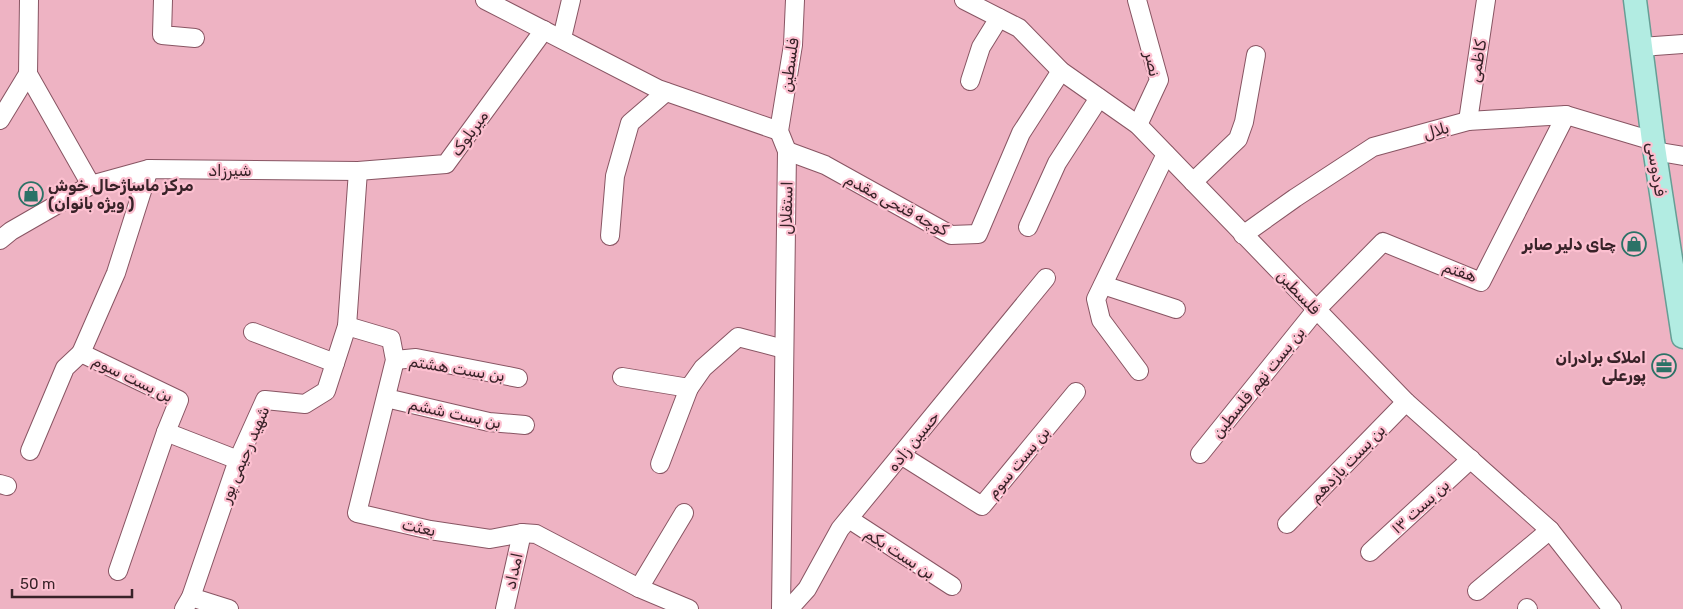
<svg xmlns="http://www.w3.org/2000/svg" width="1683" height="609" viewBox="0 0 1683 609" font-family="Rubik,Cairo,sans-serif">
	<rect width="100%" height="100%" fill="#eeb3c3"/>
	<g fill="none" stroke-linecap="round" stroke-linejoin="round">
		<!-- minor casing -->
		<g stroke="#885563" stroke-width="20">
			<g id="minor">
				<path d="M163,0L162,35L195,38"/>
				<path d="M485,0L658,89L779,131"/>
				<path d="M964,0L1019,28L1061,71L1138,125L1406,402L1550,530L1612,609"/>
				<path d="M1137,0L1159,80L1138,125"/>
				<path d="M562,38L571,0"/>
				<path d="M1641,47L1683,44"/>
				<path d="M28,74L91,185"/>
				<path d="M970,81L981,47L999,18"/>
				<path d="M0,120L28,74L29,0"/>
				<path d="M1468,121L1486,0"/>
				<path d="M787,151L825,165L951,235L978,234L1021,133L1061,71"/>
				<path d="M1654,151L1683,156"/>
				<path d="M149,169L116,273L81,353L179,400L166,432L238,460"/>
				<path d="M1193,182L1238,139L1244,122L1256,55"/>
				<path d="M1028,227L1057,163L1099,98"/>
				<path d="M1243,235L1295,198L1373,147L1468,121L1566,115L1653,141"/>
				<path d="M610,236L615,176L630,123L666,92"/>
				<path d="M0,240L11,231L91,185L149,169L358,171L446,164L544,30"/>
				<path d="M1103,285L1176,309"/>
				<path d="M347,326L391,339L395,360L357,513L430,530L490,539L522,533L536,534L639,588L689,609"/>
				<path d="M253,332L335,363"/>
				<path d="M395,360L416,358L518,378"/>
				<path d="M1139,371L1101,320L1096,299L1166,154"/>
				<path d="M622,377L689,388L703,368L738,337L784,349"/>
				<path d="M386,398L489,422L525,425"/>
				<path d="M30,451L65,368L81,353"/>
				<path d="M1200,454L1316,310L1383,242L1481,282L1566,115"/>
				<path d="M901,455L982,506L1076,392"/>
				<path d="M660,464L689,388"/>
				<path d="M0,484L7,486"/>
				<path d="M849,519L952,586"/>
				<path d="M1287,524L1406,402"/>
				<path d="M1370,552L1471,459"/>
				<path d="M118,571L166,432"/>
				<path d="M639,588L684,513"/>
				<path d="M1477,591L1550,530"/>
				<path d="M191,597L229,609"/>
				<path d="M1527,608L1528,609"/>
				<path d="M184,609L191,597L238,460L265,400L305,404L326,391L347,326L358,171"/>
				<path d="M505,609L522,533"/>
				<path d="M781,609L787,151L779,131L793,45L795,0"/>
				<path d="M789,609L807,589L840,529L1046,278"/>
			</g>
		</g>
		<!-- major casing -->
		<g stroke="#669e95" stroke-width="25">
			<path id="major" d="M1635,0L1653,141L1683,337"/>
		</g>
		<!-- minor -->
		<use href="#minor" stroke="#fff" stroke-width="18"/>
		<!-- major -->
		<use href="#major" stroke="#b2ece2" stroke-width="22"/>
	</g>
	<!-- icons -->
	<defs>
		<g id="shop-ring" transform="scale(1.25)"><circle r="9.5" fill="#fcc0d0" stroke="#2c7267" stroke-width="1.5"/><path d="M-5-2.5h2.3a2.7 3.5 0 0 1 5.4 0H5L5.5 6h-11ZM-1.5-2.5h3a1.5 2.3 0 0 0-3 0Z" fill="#2c7267"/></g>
		<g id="office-ring" transform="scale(1.25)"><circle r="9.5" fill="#fcc0d0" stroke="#2c7267" stroke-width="1.5"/><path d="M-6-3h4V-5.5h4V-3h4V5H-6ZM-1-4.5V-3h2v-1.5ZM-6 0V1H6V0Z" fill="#2c7267"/></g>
	</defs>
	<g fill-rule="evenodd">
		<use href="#shop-ring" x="31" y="194"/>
		<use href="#shop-ring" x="1634" y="244"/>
		<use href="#office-ring" x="1664" y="366"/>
	</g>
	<g text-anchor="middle" stroke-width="4.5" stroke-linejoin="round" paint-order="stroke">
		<!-- street labels -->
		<g font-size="16" fill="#382228" stroke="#fcc0d0">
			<text transform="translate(1477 61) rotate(-81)" y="6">کاظمی</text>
			<text transform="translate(1153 64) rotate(78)" y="6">نصر</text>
			<text transform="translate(789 65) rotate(-82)" y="6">فلسطین</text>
			<text transform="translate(1436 130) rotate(-15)" y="6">بلال</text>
			<text transform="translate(469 133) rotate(-54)" y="6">میربلوک</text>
			<text transform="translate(1657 169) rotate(81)" y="6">فردوسی</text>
			<text x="230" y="176">شیرزاد</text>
			<text transform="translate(897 204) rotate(28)" y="6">کوچه فتحی مقدم</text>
			<text transform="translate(786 208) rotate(-89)" y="6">استقلال</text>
			<text transform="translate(1460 271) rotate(19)" y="6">هفتم</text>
			<text transform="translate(1299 292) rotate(46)" y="6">فلسطین</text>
			<text transform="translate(457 368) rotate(9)" y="6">بن بست هشتم</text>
			<text transform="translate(133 378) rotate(26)" y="6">بن بست سوم</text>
			<text transform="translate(1258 382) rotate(-51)" y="6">بن بست نهم فلسطین</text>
			<text transform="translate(455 413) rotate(12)" y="6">بن بست ششم</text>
			<text transform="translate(913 441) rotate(-51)" y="6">حسین زاده</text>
			<text transform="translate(244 454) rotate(-67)" y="6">شهید رحیمی پور</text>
			<text transform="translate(1018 462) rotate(-50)" y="6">بن بست سوم</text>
			<text transform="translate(1347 463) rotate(-46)" y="6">بن بست یازدهم</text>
			<text transform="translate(1420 506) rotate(-42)" y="6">بن بست ۱۳</text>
			<text transform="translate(419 527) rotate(12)" y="6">بعثت</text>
			<text transform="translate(900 553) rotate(33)" y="6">بن بست یکم</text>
			<text transform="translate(513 571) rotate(-78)" y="6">امداد</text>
		</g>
		<!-- poi labels -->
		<g font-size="16" font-weight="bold" fill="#382228" stroke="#fcc0d0" text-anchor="end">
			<text x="48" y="191" text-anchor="start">مرکز ماساژحال خوش<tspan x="48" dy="18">(ویژه بانوان )</tspan></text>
			<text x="1616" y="250">چای دلیر صابر</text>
			<text x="1646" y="363">املاک برادران<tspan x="1646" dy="18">پورعلی</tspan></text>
		</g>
	</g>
	<!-- scale -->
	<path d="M12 589v8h120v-8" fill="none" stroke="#382228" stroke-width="2.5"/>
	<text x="20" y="589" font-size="15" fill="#382228" stroke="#fcc0d0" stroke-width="4" paint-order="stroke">50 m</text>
</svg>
